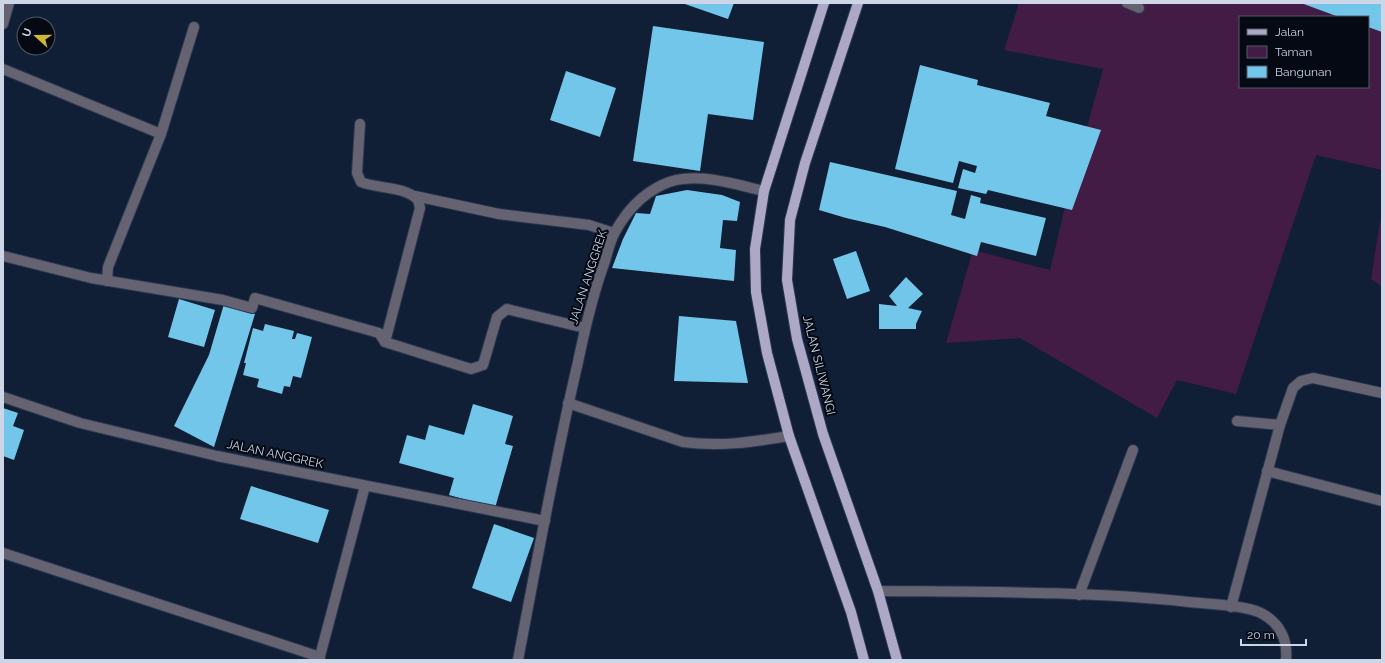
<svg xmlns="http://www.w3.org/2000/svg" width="1385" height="663" viewBox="0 0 1385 663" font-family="Raleway,sans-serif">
	<rect width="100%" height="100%" fill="#101e36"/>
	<!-- green -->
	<g fill="#421c45">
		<path d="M1019,3H1303L1348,17H1240V87H1368V23L1382,27V170L1316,155L1236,394L1177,380L1157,418L1020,338L946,343L973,250L1050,270L1066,203L1103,69L1004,50Z"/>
		<path d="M1382,209V287L1371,279Z"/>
	</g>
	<!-- building -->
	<g fill="#72c6e9">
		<path d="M682,3H734L728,19Z"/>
		<path d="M1301,3H1382V32L1368,27V17H1339Z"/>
		<path d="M653,26L764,42L753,120L708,114L700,171L633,161Z"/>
		<path d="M920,65L978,80L977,85L1050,103L1046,116L1101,130L1072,210L988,190L986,194L958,188L963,169L975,173L977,166L959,161L953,183L895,169Z"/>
		<path d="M566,71L616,88L600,137L550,120Z"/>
		<path d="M830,162L957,191L951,215L965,219L971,195L981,198L980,203L1046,218L1036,256L981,242L977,256L885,227L846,218L819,210Z"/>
		<path d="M687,190L722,195L740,202L737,221L723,220L720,248L736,250L734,281L612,268L623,239L636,213L650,214L656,196Z"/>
		<path d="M856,251L870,291L847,299L833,259Z"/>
		<path d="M906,277L923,294L908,308L922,311L916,324V329H879V304L897,306L889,296Z"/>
		<path d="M179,299L215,310L204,347L168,337Z"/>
		<path d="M224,304L255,314L214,447L174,426L209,355Z"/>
		<path d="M679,316L736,321L748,383L674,381Z"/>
		<path d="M265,324L294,331L292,339H295L297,333L312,337L301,378L293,376L290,387L284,386L282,394L257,387L259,379L243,375L246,363H244L253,328L263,331Z"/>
		<path d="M473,404L513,416L505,444L513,446L495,508L449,495L454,478L399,463L407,435L425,440L429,425L464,435Z"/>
		<path d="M3,408L18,413L13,426L24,430L14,460L3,456Z"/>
		<path d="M251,486L329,510L318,543L240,519Z"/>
		<path d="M494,524L534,538L511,602L472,588Z"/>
	</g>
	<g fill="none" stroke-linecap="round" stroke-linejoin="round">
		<!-- minor casing -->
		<g stroke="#2a384f" stroke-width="12">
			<g id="minor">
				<path d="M1127,3L1139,8"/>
				<path d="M3,24L9,3"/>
				<path d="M3,69L161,134"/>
				<path d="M360,124L357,173L361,182C378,189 405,186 418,200L420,208L385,342"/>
				<path d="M415,196L499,214L589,225L614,233"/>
				<path d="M3,256L91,278L223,300L252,308L255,298L379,333L385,342L471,369L483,365L497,317L507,309L585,328"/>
				<path d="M107,281L108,267L161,134L194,27"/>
				<path d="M3,397L80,423L217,456L545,521"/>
				<path d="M568,403L683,442C720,447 753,442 789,436"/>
				<path d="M1237,421L1280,425"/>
				<path d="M1267,471L1382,501"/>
				<path d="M3,553L320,657"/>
				<path d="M878,591C981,592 1086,591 1189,602C1209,604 1244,605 1261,613C1280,623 1288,640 1286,660"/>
				<path d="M1079,595L1133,450"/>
				<path d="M1231,607L1280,425L1293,388L1301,381L1313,378L1382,393"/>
				<path d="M319,660L365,486"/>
				<path d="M518,660C537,560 555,460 578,362C585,328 593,294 605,261C608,251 610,241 615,232C626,212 641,195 662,185C692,170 733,184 764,191"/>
			</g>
		</g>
		<!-- major casing -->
		<g stroke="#2a384f" stroke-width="12">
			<g id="major">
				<path d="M824,3L764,191L755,249L756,292L767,353L789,436L851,612L864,660"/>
				<path d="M858,3L805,163L790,220L787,280L797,339L823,434L878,591L897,660"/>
			</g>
		</g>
		<!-- minor -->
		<use href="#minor" stroke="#656371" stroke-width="10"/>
		<!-- major -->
		<use href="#major" stroke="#aca8c5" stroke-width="10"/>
	</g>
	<g text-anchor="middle" stroke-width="4" stroke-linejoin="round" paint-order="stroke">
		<!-- street labels -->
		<g font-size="12" fill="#ccd6e6" stroke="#040913">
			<text transform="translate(588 277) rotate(-72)" y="4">JALAN ANGGREK</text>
			<text transform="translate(819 365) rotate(76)" y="4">JALAN SILIWANGI</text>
			<text transform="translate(275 454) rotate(12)" y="4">JALAN ANGGREK</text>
		</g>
	</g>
	<!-- border -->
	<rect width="1385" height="663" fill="none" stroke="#ccd6e6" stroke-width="8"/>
	<!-- legend -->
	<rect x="1239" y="16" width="130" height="72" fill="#040913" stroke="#545b67"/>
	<rect x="1247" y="29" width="20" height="6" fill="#aca8c5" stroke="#545b67"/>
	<text x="1275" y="36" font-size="12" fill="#ccd6e6">Jalan</text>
	<rect x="1247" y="46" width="20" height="12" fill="#421c45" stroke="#545b67"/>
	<text x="1275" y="56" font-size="12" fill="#ccd6e6">Taman</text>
	<rect x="1247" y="66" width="20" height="12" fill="#72c6e9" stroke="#545b67"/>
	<text x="1275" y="76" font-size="12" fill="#ccd6e6">Bangunan</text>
	<!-- north arrow -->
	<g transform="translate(36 36) rotate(291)"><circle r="19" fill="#040913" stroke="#545b67"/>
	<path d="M0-3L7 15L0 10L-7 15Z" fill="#d4b635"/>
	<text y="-6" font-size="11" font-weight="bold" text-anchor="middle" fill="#ccd6e6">U</text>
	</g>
	<!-- scale -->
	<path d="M1241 639v6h65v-6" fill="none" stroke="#ccd6e6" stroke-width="2"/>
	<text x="1247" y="639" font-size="12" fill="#ccd6e6" stroke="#040913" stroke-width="3" paint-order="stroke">20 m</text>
</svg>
